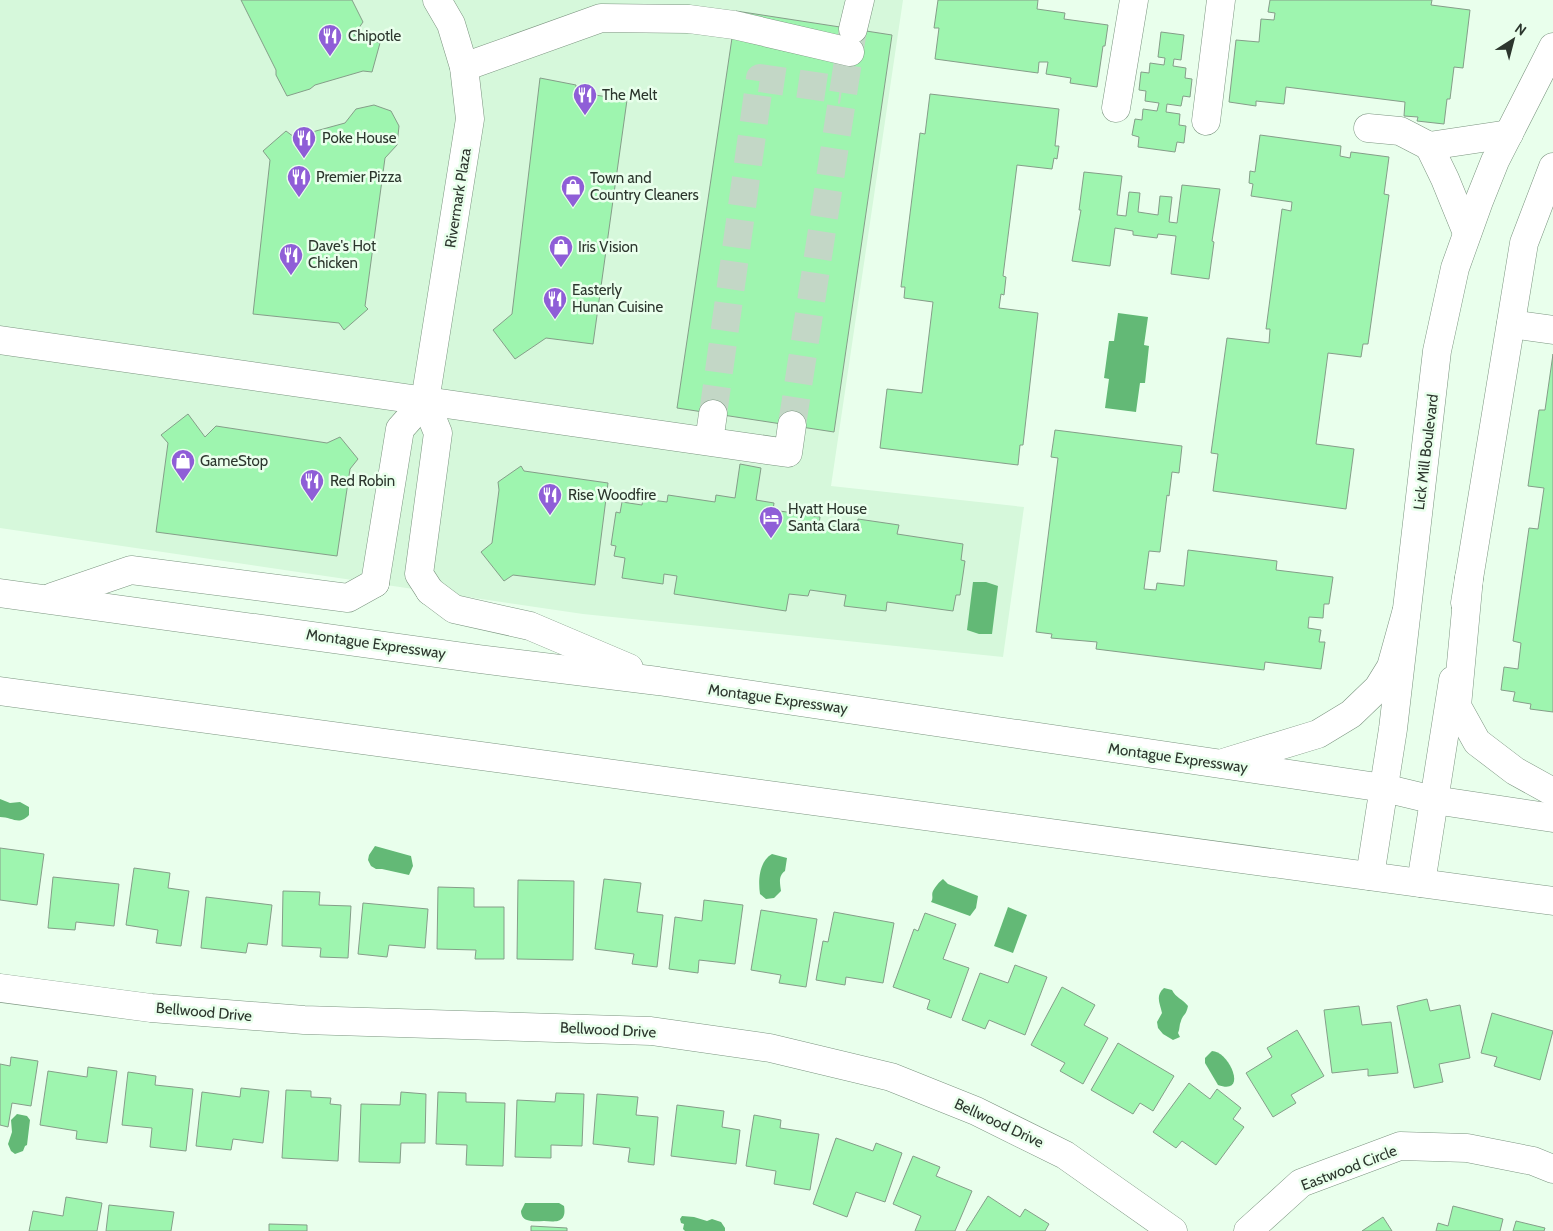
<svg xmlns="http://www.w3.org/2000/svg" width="1553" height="1231" viewBox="0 0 1553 1231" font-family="Cabin,sans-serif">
	<rect width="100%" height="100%" fill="#e9ffec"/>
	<!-- built -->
	<path fill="#d6f8db" d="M0,0H903L831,486L1024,507L1003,657L583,614L0,528Z"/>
	<!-- water -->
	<g fill="#63b976">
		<path d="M1118,313L1148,317L1144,345L1149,346L1145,383H1140L1136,412L1105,408L1109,379L1104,378L1109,341H1114Z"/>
		<path d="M973,582H986L998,586L992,634H979L967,630Z"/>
		<path d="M0,799L10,803L20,802L29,807V815C19,826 12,817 0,817Z"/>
		<path d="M375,846L411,856L413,866L409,875L382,869H376L371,866L368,860L369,855Z"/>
		<path d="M772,854L787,858L785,871C778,876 780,883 781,891L774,898L766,899L760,894C758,881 759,861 772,854Z"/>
		<path d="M943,879L948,884L978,896L976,908L970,916L931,902C934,898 931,895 933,891C935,887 940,881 943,879Z"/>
		<path d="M1008,907L1027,915L1013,953L994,946Z"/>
		<path d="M1164,988L1172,990C1176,998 1183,999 1188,1006C1186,1016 1183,1014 1181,1021C1179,1025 1180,1029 1178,1033L1180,1037L1173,1040L1163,1034L1158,1028L1157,1022L1162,1013C1160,1003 1155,996 1164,988Z"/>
		<path d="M1212,1051C1229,1051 1249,1096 1218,1085L1205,1063V1058Z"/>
		<path d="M17,1114L27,1116L30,1120L27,1145L25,1146L23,1151L15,1154L11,1151L8,1144L12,1132L11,1120Z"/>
		<path d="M525,1203H559L564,1206C567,1223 556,1222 544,1221C539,1221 532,1222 527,1220C523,1219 521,1215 521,1211Z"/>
		<path d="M682,1216L694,1217L707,1221L712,1219L721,1222L725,1228V1231H685L683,1229L684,1224L681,1223L680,1219Z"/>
	</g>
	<!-- building -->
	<g fill="#9ef5af" stroke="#859e89">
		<path d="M241,0H352L363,22L354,35L380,43L372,72L363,71L315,85L310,89L287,96L276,75V70Z"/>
		<path d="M938,0H1038L1037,9L1065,13L1064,19L1108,25L1105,46H1103L1097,87L1070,83L1071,78L1046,74L1048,62H1039L1038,73L935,59L939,28H934Z"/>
		<path d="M1270,0H1432L1431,5L1470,10L1463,68L1454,67L1450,99H1447L1444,124L1417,121L1418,117L1404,116L1405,102L1286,87L1284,104L1256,101V106L1229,102L1236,40L1259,42L1261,19L1274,20L1275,13L1268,12Z"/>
		<path d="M736,11L892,35L834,432L677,408Z"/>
		<path d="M1161,32L1184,35L1181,60L1174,59L1173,66L1186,68L1185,78L1192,79L1190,97L1183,96L1181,106L1167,104L1166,112L1180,114L1179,125L1186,126L1184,143L1177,142L1175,152L1138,147L1139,137L1132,135L1135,119L1142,120L1143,109L1157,111L1159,103L1145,101L1146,91L1139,90L1141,72L1149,73L1150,63L1164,65L1165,58L1158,57Z"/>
		<path d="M540,78L576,85V92L627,100L593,344L546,338L515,359L493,330L512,314Z"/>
		<path d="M930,94L1059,109L1055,146H1059L1057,159L1054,158L1052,169L1017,165L1003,276L1006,277L1004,295L1001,294L999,308L1038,313L1023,445H1020L1018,465L880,448L887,389L922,393L933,302L904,298L905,287H901L920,133L925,134Z"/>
		<path d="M374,105L391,111L399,126L397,145L385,158L365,306L368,309L344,330L339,323L253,314L270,160L263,151L286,131L294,137L345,123L356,109Z"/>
		<path d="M1260,135L1341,146L1340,156L1350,158L1351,152L1389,157L1384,194L1389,195L1368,344H1363L1361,357L1328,353L1316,444L1354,449L1346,509L1213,491L1218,454L1211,453L1227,338L1269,343L1270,329H1266L1282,209L1291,211L1292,202L1251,196L1253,184L1249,183L1250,171L1255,172Z"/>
		<path d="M1084,172L1122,176L1117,215L1126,216L1129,192L1140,193L1138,212L1158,215L1160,196L1172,197L1169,222L1177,223L1182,185L1220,189L1212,241L1214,242L1209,279L1171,274L1176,236L1158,234L1157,238L1133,235V231L1115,228L1110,266L1072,261L1081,210H1079Z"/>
		<path d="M1553,354V712L1530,709L1531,704L1513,701L1515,692L1501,690L1504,667L1518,669L1521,643L1513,641L1529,528L1538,529L1544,488L1528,486L1539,410H1545Z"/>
		<path d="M188,414L205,437L216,426L327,443L340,437L358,459L350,469L337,556L156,532L168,443L161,435Z"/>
		<path d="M1055,430L1182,446L1179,473L1172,472L1169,496L1167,495L1160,552L1149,551L1144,589L1156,590L1157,583L1184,586L1188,550L1277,561L1276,570L1333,577L1329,604H1324L1323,618L1309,617L1308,628L1321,630L1319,642H1325L1321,669L1265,662L1264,670L1096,649L1097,642L1051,638L1052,634L1036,632L1058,458L1051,457Z"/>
		<path d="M740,464L761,468L756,500L774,503L773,510L820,517L819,524L857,530L858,519L899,525L897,534L963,544L961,560L965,561L960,595H956L953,611L887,602L886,611L844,606L846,595L810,590L808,596L789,594L786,611L674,594L677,576L664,574L663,584L622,578L625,558L614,556L616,546L611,545L616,512L620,513L622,502L642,505L643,499L667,502L668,495L715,502L716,495L735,498Z"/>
		<path d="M521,466L524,471L608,483L595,585L513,575L504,581L481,552L492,543L499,490L498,482Z"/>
		<path d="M0,848L44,854L37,905L0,900Z"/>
		<path d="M134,868L170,873L168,888L189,891L181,946L156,943L158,930L126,925Z"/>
		<path d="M53,877L119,884L114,926L76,922L75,930L48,928Z"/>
		<path d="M604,879L641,883L637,912L663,915L657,967L632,964L634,954L595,949Z"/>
		<path d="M518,880L574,881L573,960L517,959Z"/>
		<path d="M438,887L474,888V907H504V959H475L476,950L437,949Z"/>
		<path d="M283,891L320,892L319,905L351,906L348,958L320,957L321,948L282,946Z"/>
		<path d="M206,897L272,905L267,945L248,943L246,953L201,948Z"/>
		<path d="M704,900L743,905L735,964L699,960L698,973L669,969L675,917L702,921Z"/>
		<path d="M363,903L428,909L425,948L389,945L387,957L358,954Z"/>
		<path d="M761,910L817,919L806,987L779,983L781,975L751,970Z"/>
		<path d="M834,912L894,923L883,983L846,977L845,985L816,980L823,941L828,942Z"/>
		<path d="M925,913L956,924L943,959L969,968L951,1018L927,1009L930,1000L893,987L914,929L918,931Z"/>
		<path d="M1015,965L1047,977L1025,1035L989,1020L985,1029L962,1020L980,973L1008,983Z"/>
		<path d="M1062,987L1095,1005L1084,1025L1108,1038L1083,1084L1060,1071L1065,1063L1031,1045Z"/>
		<path d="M1427,999L1430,1011L1460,1005L1470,1058L1439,1064L1443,1082L1414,1088L1397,1006Z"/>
		<path d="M1359,1006L1362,1025L1391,1022L1398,1073L1368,1076V1069L1332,1073L1324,1010Z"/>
		<path d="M1492,1013L1553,1031L1540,1080L1494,1066L1497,1057L1481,1053Z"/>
		<path d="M1297,1030L1324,1076L1291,1095L1296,1103L1273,1117L1246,1073L1272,1057L1267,1048Z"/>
		<path d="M1118,1043L1174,1076L1153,1111L1140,1103L1133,1114L1091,1090Z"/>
		<path d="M11,1057L38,1061L31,1106L12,1103L8,1127L0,1125V1064L10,1066Z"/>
		<path d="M88,1067L117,1071L107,1143L76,1139L77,1131L40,1125L48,1071L87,1077Z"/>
		<path d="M128,1072L156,1076L155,1085L193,1089L186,1151L150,1147L152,1128L122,1125Z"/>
		<path d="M1189,1083L1210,1099L1217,1089L1241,1108L1233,1119L1244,1127L1216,1165L1182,1141L1176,1148L1153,1132Z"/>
		<path d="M241,1088L269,1091L263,1143L233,1139L231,1150L196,1146L202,1092L240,1097Z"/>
		<path d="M286,1090L311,1091V1097L331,1098L330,1104L341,1105L338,1161L282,1158Z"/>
		<path d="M401,1092L426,1094L425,1143H401L400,1163L359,1162L361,1104L400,1105Z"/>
		<path d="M438,1092L466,1093V1102L505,1103L503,1166L466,1165L467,1145L436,1144Z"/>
		<path d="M556,1093L584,1094L582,1146L551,1145V1158L515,1157L517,1100L555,1102Z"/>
		<path d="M597,1094L638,1097L636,1115L658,1117L654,1165L628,1162L630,1148L593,1144Z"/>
		<path d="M677,1105L724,1111L722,1127L740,1130L736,1164L671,1156Z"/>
		<path d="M754,1115L781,1120L780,1128L819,1134L810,1190L774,1184L776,1171L746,1166Z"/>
		<path d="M836,1138L873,1151L876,1143L902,1153L885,1202L856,1192L847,1217L813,1204Z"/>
		<path d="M913,1156L940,1167L936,1176L972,1191L955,1231H915L921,1216L893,1204Z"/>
		<path d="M988,1196L1020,1217L1025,1209L1049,1224L1045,1231H966Z"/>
		<path d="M66,1197L102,1203L97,1231H29L33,1211L63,1216Z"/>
		<path d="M109,1205L174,1212L171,1231H106Z"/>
		<path d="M1453,1206L1503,1219L1500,1231H1436L1438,1223L1448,1226Z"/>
		<path d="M1383,1217L1392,1231H1362Z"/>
		<path d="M1516,1221L1545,1228L1544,1231H1513Z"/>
		<path d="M269,1224L307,1225V1231H269Z"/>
		<path d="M531,1226L567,1228V1231H531Z"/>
	</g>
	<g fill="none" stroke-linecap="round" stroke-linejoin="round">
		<!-- minor-tunnel -->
		<g stroke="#c3d7c6" stroke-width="28" stroke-dasharray="28 14" stroke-linecap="butt">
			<path d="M713,414L760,78L842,90"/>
			<path d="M792,425L853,29"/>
		</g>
		<!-- minor casing -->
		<g stroke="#7c9580" stroke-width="29">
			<g id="minor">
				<path d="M853,29L860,0"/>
				<path d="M464,67L601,18L689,19L734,25L850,52"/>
				<path d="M1116,108L1134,0"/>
				<path d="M1206,121L1221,0"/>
				<path d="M1368,128L1400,131L1429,146L1509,134"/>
				<path d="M1429,146L1445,179L1467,233"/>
				<path d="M1511,324L1553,330"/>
				<path d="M0,340L788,453L792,425"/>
				<path d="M709,441L713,414"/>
				<path d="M375,583L400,429L425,401"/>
				<path d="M430,591L419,574L438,433L425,401L470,119L464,67L451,24L437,0"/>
				<path d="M0,988L151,1008L304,1020L651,1031L770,1048L891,1077L976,1111L1065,1155L1173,1231"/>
				<path d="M1248,1231L1301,1183L1400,1146L1467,1148L1533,1161L1553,1169"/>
			</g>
		</g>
		<!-- major casing -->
		<g stroke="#7c9580" stroke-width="29">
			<g id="major">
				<path d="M1465,603L1524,243L1553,167"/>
				<path d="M1370,876L1393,729L1437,351L1455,268L1479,201L1495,161L1553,47"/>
				<path d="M1421,883L1453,680"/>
			</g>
		</g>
		<!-- highway casing -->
		<g stroke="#7c9580" stroke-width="29">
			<g id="highway">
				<path d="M1469,578L1457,706L1477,742L1515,771L1553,792"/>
				<path d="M430,591L454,609L530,626L629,668"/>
				<path d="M0,593L479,659L658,681L1384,788L1434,800L1553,818"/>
				<path d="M52,597L131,570L348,598L375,583"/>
				<path d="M0,691L1553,901"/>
				<path d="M1226,762L1318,734L1351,714L1378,688L1391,667L1406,613"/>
			</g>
		</g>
		<!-- minor -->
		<use href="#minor" stroke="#fff" stroke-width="28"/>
		<!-- major -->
		<use href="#major" stroke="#fff" stroke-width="28"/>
		<!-- highway -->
		<use href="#highway" stroke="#fff" stroke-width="28"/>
	</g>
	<!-- icons -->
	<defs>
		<g id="restaurant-pin" transform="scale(1.25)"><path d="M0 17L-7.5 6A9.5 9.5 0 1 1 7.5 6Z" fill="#8f5ed7" stroke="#e9ffec"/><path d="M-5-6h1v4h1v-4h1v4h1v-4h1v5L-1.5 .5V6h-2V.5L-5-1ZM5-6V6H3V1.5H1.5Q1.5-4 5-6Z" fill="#fff"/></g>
		<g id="shop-pin" transform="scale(1.25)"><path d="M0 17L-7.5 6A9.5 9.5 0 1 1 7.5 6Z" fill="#8f5ed7" stroke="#e9ffec"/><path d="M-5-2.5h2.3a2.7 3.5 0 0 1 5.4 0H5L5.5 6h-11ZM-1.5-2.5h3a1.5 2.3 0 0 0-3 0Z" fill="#fff"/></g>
		<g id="hotel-pin" transform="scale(1.25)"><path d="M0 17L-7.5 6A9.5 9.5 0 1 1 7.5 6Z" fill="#8f5ed7" stroke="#e9ffec"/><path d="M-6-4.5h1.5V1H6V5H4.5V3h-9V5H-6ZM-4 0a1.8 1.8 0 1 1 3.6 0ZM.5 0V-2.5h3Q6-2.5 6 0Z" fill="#fff"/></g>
	</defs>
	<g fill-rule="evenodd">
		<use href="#restaurant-pin" x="330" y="36"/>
		<use href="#restaurant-pin" x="585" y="95"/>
		<use href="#restaurant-pin" x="304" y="138"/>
		<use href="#restaurant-pin" x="299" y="177"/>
		<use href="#shop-pin" x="573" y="187"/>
		<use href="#shop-pin" x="561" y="247"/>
		<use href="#restaurant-pin" x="291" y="255"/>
		<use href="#restaurant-pin" x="555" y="299"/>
		<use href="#shop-pin" x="183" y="461"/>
		<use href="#restaurant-pin" x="312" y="481"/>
		<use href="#restaurant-pin" x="550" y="495"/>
		<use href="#hotel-pin" x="771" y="518"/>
	</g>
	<g text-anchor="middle" stroke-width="5" stroke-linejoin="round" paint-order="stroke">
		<!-- poi labels -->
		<g font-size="15" fill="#2c362d" stroke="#e9ffec" text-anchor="start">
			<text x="348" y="41">Chipotle</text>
			<text x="602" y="100">The Melt</text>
			<text x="322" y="143">Poke House</text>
			<text x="316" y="182">Premier Pizza</text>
			<text x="590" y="183">Town and<tspan x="590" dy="17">Country Cleaners</tspan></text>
			<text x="308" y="251">Dave's Hot<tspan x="308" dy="17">Chicken</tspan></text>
			<text x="578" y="252">Iris Vision</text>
			<text x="572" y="295">Easterly<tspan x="572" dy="17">Hunan Cuisine</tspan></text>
			<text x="200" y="466">GameStop</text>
			<text x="330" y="486">Red Robin</text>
			<text x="568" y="500">Rise Woodfire</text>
			<text x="788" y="514">Hyatt House<tspan x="788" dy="17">Santa Clara</tspan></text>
		</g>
		<!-- street labels -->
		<g font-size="15" fill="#2c362d" stroke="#e9ffec">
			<text transform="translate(458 198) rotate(-81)" y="5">Rivermark Plaza</text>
			<text transform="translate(1426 452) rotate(-83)" y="5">Lick Mill Boulevard</text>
			<text transform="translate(376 644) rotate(8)" y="5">Montague Expressway</text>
			<text transform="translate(778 699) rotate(8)" y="5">Montague Expressway</text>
			<text transform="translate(1178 758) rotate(8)" y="5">Montague Expressway</text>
			<text transform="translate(204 1012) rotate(5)" y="5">Bellwood Drive</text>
			<text transform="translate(608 1030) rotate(3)" y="5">Bellwood Drive</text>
			<text transform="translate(999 1123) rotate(25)" y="5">Bellwood Drive</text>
			<text transform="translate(1349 1168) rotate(-21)" y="5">Eastwood Circle</text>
		</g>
	</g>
	<!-- north arrow -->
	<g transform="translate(1513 40) rotate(36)" stroke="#e9ffec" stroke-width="4" paint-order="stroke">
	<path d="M0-4L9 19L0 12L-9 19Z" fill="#2c362d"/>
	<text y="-8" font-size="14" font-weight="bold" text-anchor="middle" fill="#2c362d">N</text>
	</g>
</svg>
